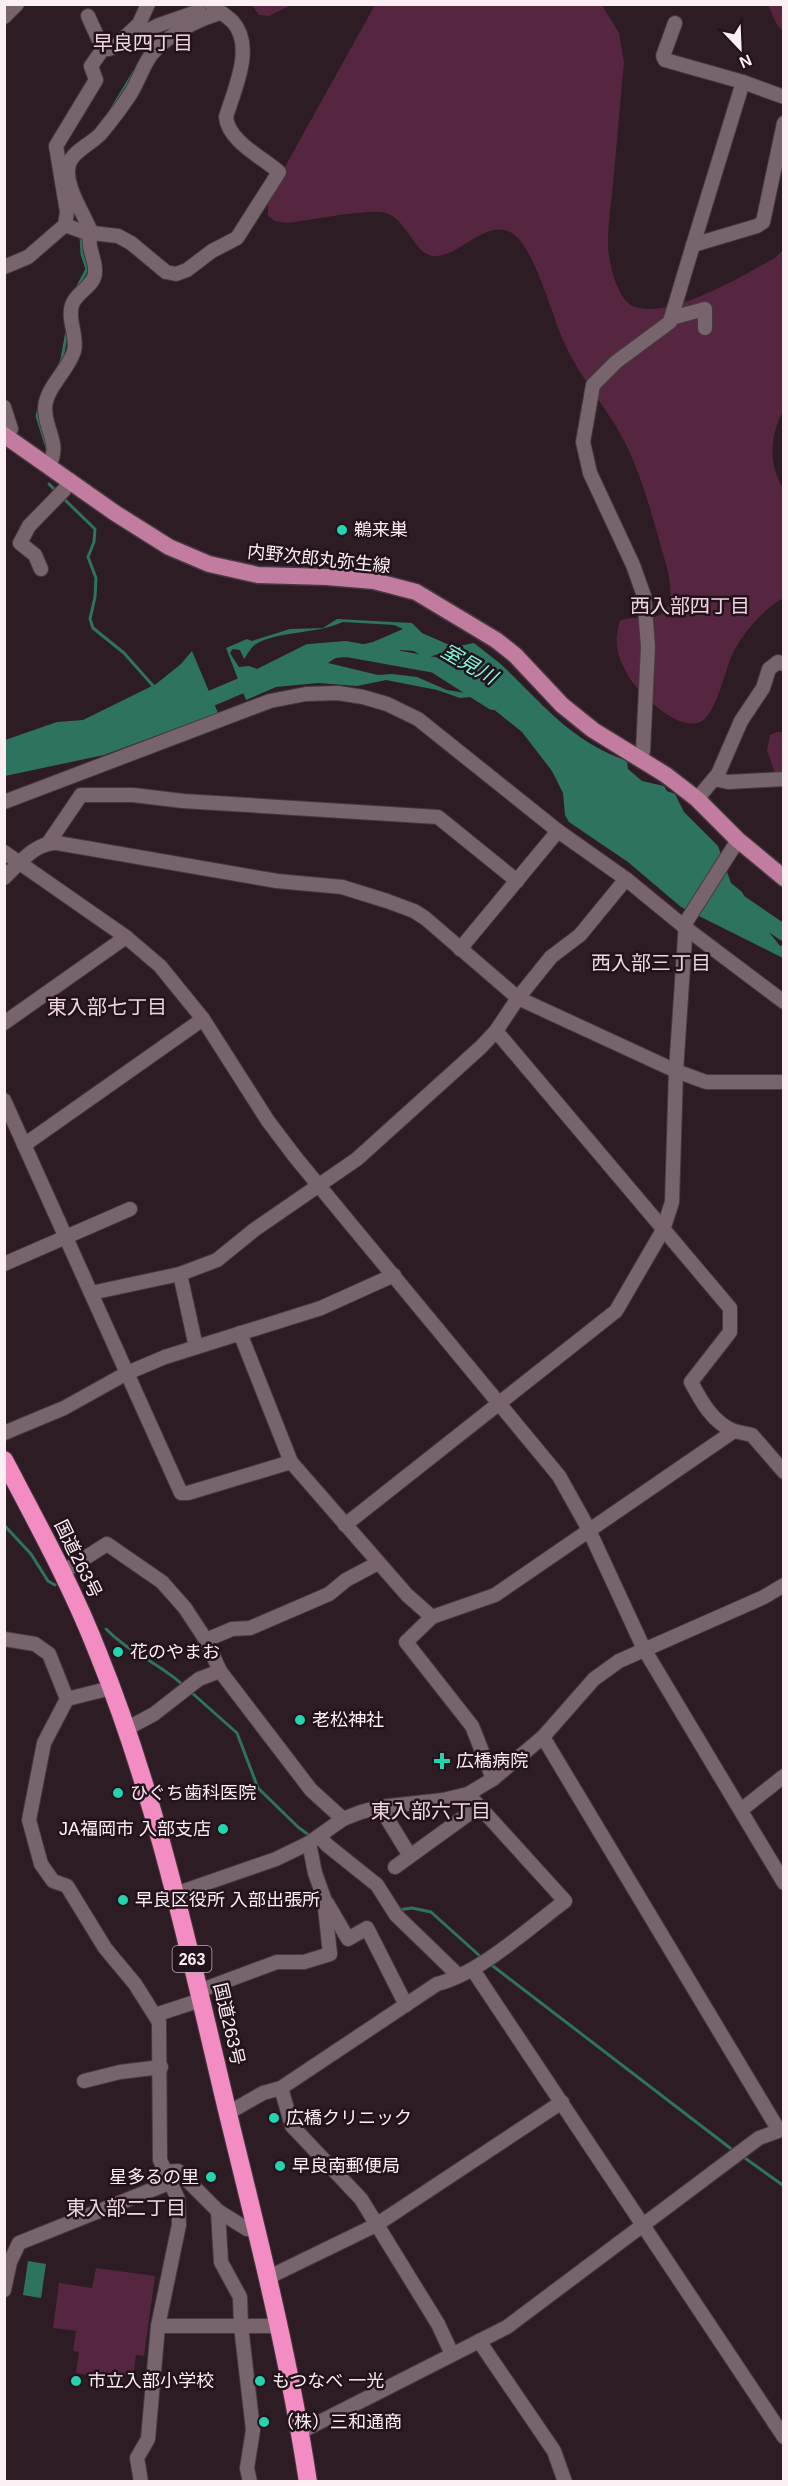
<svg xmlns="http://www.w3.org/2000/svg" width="788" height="2486" viewBox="0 0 788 2486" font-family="Arial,'Noto Sans JP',sans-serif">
	<rect width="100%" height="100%" fill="#2d1c24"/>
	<!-- green -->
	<g fill="#562640">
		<path d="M252,5H291L269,16L259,15Z"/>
		<path d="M375,5H602L619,33L624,62C620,102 617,143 613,184C611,204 608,224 608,243C608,260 617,302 635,307C672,319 743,275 775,258L783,250V411C770,436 768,464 783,488V598C762,611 743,632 732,655C725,671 716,713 702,721C680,734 639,694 629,677C617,656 613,644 620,621C635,613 661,626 668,605C675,586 665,562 660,543C649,505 639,467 620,433C602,402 577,373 563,340C552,316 533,242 510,232C484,220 461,256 435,256C415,257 407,219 386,213C371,208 307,221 287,223L275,221L268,216V202L282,172Z"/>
		<path d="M768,5H783V32L776,23Z"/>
		<path d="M777,732H783V788L779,785L767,750L770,735Z"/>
		<path d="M96,2268L155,2276L144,2356L136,2355L133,2377L125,2376L124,2380L76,2373L79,2352L73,2351L76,2331L53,2328L59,2283L92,2288Z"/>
	</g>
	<!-- water -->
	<g fill="#2e7260" fill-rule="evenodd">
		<path d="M337,619L412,623L422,633L454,647L474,643C486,653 500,662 510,673C549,711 574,742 627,761L628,769L642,781L664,786L667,791L675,794L684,812L718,846L731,883L742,892L758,921L761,922L780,946L783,945V958L681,907L628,862L569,822L565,815L563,793L552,771L522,732L487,704L470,697L460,698L437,690L386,680L357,686L318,683L276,687L246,700L226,648L247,639L252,641L290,629L323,628ZM343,622L394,625L403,629L373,642L315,655L271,674L249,666L239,667L230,653L233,649L240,650L244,659C248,654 250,648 256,644C277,631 318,634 343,622ZM401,650L414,651L425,658L439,654L476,687L472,694L447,690L417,677L392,674L378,675L328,663C351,645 379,660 401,650Z"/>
		<path d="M192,651L218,713L104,755L5,776V740L57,722L83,720L156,684L181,664Z"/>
		<path d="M28,2261L46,2264L41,2298L23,2295Z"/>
	</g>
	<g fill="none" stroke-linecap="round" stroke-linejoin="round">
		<!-- stream -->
		<g stroke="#2e7260" stroke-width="3">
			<path d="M111,110L134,72"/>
			<path d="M77,288L87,269L82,254L81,236"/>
			<path d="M58,368L62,359L67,331"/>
			<path d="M39,408L37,416L47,448"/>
			<path d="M49,484L56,491"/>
			<path d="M63,498L95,529L94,542L88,557L96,578L95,597L90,619L93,628L124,653L155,688"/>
			<path d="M4,1525L31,1554L48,1581L55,1585"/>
			<path d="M106,1629C129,1653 160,1663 184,1686"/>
			<path d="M191,1692L237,1733L258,1788L298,1827L310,1836"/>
			<path d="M398,1910L412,1908L431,1912L481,1957"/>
			<path d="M489,1963L734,2151"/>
			<path d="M742,2156L784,2186"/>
		</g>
		<!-- river -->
		<g stroke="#2e7260" stroke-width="16">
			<path d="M191,697L205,701L245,684L309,652L346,649L435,665L493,702"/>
			<path d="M733,898L784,933"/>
		</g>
		<!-- minor casing -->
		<g stroke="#473940" stroke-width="16">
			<g id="minor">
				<path d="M88,16L103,49"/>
				<path d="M4,17L17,4"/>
				<path d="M675,23L663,56L665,60L743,82L693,245"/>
				<path d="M125,37L139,24L148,4"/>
				<path d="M743,82L784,97"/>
				<path d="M65,225L84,232L118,236L131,243L166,272L176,274L187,270L212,251L237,238L279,172C262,157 228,141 226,117C234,90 255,47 233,22C227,16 218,11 211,4"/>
				<path d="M4,267L28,257L65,225L67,212L56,146L96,80L91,66L103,49H109L159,25L199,11"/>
				<path d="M671,318L705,309V328"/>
				<path d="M4,407L11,429L6,436"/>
				<path d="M49,466C61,443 45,431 45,408C46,387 68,371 74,351C78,336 67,320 72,305C76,292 95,286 95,272C96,258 86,248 91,232C84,213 63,185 69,164C73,150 94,143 102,132C111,121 121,108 129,96C138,83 142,67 151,55C167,35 196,20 220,13"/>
				<path d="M41,569L35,555L20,543L29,526L64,490L70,480"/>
				<path d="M640,758L643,751L648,647L644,596L633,565L590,473L583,442L593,385L616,362L670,322L693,245L757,226L763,222L784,123"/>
				<path d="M714,779L728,782L784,779"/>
				<path d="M697,799L718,774L741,721L763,688L769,669L778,662L784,664"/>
				<path d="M4,802L270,701L306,694L338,693L363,697L387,704L418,719L558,831L626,879L687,929L784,1002"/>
				<path d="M49,842L81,795H133L183,801L438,817L517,881"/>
				<path d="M4,852L126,937L160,966L203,1019L268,1121L296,1158L559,1476L588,1528L644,1649L784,1883"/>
				<path d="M4,878C19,864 35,842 57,843L277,881L342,887L387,901L414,911L425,918L518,998L676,1071L706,1082H784"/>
				<path d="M460,949L558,831"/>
				<path d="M4,1023L126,937"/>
				<path d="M496,1031L730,1308V1332L691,1382C701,1401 713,1423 734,1431"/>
				<path d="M4,1100L181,1493H188L291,1462"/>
				<path d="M24,1145L203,1019"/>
				<path d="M4,1264L130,1209"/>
				<path d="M180,1274L217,1260L254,1230L357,1159L481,1047L496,1031L518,998L551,957L580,935L626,879"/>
				<path d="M91,1293L180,1274L196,1347"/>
				<path d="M240,1333L291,1462L407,1595L432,1617L495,1595L734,1431L752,1435L784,1472"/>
				<path d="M4,1433L64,1408L127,1373L165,1357L321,1308L394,1275"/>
				<path d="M345,1525L616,1311L663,1230L672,1202L676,1071L686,922L738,840"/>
				<path d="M63,1572L107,1544L162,1582L185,1608L206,1640"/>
				<path d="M432,1617L406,1642L472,1726L493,1779"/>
				<path d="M4,1639L35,1644L49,1654L67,1699L44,1743L29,1820L41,1864L53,1881L67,1886L105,1948L135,1984L159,2022L160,2160L178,2199L179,2225L158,2326L148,2439L137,2458L141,2482"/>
				<path d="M220,1671L311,1790L343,1819"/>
				<path d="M67,1699L111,1688"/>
				<path d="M126,1729L154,1714L199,1679L220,1671L206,1640L232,1629L250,1628L329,1594L346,1580L378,1563"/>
				<path d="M543,1737L778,2129"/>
				<path d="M380,1807L410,1856"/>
				<path d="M741,1810L784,1776"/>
				<path d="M319,1836L327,1845L377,1885L396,1915L459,1976"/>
				<path d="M395,1867L478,1807"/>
				<path d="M175,1894L276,1859L309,1843L343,1819L361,1812L380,1807L443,1800L468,1794L493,1779L543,1737L594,1679L619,1661L764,1597L784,1585"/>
				<path d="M327,1903L348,1939L367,1928L406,2005"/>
				<path d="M473,1970L784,2437"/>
				<path d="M199,1991L277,1962H304L330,1954L324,1898L315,1873L309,1843"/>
				<path d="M155,2015L201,2000"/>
				<path d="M84,2081L120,2072L161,2067"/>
				<path d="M281,2088L292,2126L361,2199L438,2324L452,2354"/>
				<path d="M228,2113L263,2093L281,2088L437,1984C480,1973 528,1929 565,1901L468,1794"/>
				<path d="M164,2172L178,2171L218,2211L247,2229L257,2228"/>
				<path d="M218,2211L221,2262L240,2297L241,2326L253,2430L247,2468L250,2482"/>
				<path d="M269,2277L376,2225L562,2102"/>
				<path d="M4,2290L10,2262L19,2243L169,2183"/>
				<path d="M158,2326H279"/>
				<path d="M479,2341L554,2451L565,2482"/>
				<path d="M300,2432L507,2327L759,2138L784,2129"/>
			</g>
		</g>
		<!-- major casing -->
		<g stroke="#473940" stroke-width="19">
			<path id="major" d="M4,435L115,513L169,547L209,564L258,575L327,577L374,581L416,592L496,640L515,655L562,705L593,730L666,775L697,799L738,840L784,878"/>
		</g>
		<!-- highway casing -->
		<g stroke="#473940" stroke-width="20">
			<path id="highway" d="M4,1460C37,1523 72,1586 98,1653C158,1801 191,1960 228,2114C258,2236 289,2357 308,2482"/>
		</g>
		<!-- minor -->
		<use href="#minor" stroke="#78646d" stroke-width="14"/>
		<!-- major -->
		<use href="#major" stroke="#c17ca0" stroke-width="16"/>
		<!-- highway -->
		<use href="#highway" stroke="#f28cc2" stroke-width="18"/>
	</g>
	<!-- markers -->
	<g fill="#23d5af" stroke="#23121b" stroke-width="2">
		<circle cx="342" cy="530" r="6"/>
		<circle cx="118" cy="1652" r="6"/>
		<circle cx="300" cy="1720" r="6"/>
		<path d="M439 1752h6v6h6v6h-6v6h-6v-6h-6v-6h6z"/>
		<circle cx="118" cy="1793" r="6"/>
		<circle cx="223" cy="1829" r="6"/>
		<circle cx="123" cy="1900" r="6"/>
		<circle cx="274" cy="2118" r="6"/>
		<circle cx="280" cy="2166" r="6"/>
		<circle cx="211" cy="2177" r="6"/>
		<circle cx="76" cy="2381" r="6"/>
		<circle cx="260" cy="2381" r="6"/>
		<circle cx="264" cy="2422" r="6"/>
	</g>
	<g text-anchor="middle" stroke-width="5" stroke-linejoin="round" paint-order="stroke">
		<!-- shield labels -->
		<rect fill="#23121b" stroke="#baadb3" stroke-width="1.5" x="172.5" y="1946" width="39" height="26" rx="4.5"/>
		<g font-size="16" font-weight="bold" fill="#fbeff4">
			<text x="192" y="1965">263</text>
		</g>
		<!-- poi labels -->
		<g font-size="18" fill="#fbeff4" stroke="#23121b" text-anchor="start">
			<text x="354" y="536">鵜来巣</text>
			<text x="130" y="1658">花のやまお</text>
			<text x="312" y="1726">老松神社</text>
			<text x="456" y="1767">広橋病院</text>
			<text x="130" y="1799">ひぐち歯科医院</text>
			<text x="211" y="1835" text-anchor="end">JA福岡市 入部支店</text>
			<text x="135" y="1906">早良区役所 入部出張所</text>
			<text x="286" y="2124">広橋クリニック</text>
			<text x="292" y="2172">早良南郵便局</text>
			<text x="199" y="2183" text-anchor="end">星多るの里</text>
			<text x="88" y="2387">市立入部小学校</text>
			<text x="272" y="2387">もつなべ 一光</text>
			<text x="276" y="2428">（株）三和通商</text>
		</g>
		<!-- street labels -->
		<g font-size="18" fill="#fbeff4" stroke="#23121b">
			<text transform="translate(319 559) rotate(6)" y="6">内野次郎丸弥生線</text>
			<text transform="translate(78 1559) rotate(64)" y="6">国道263号</text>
			<text transform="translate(229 2024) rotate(77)" y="6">国道263号</text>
		</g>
		<!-- neighbourhood labels -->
		<g font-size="20" fill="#eed6e1" stroke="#23121b">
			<text x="143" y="50">早良四丁目</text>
			<text x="690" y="613">西入部四丁目</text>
			<text x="651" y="970">西入部三丁目</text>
			<text x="107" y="1014">東入部七丁目</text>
			<text x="431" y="1818">東入部六丁目</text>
			<text x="126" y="2215">東入部二丁目</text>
		</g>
		<!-- water labels -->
		<g font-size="20" font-style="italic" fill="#7efcda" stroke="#23121b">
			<text transform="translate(469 664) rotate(30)" y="7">室見川</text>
		</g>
	</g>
	<!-- border -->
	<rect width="788" height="2486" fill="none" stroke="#fbeff4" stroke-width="12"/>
	<!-- north arrow -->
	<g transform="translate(740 48) rotate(157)" stroke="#23121b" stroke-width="4.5" paint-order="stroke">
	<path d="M0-4.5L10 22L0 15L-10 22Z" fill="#fbeff4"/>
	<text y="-9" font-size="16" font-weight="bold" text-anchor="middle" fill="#fbeff4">N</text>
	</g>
</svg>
